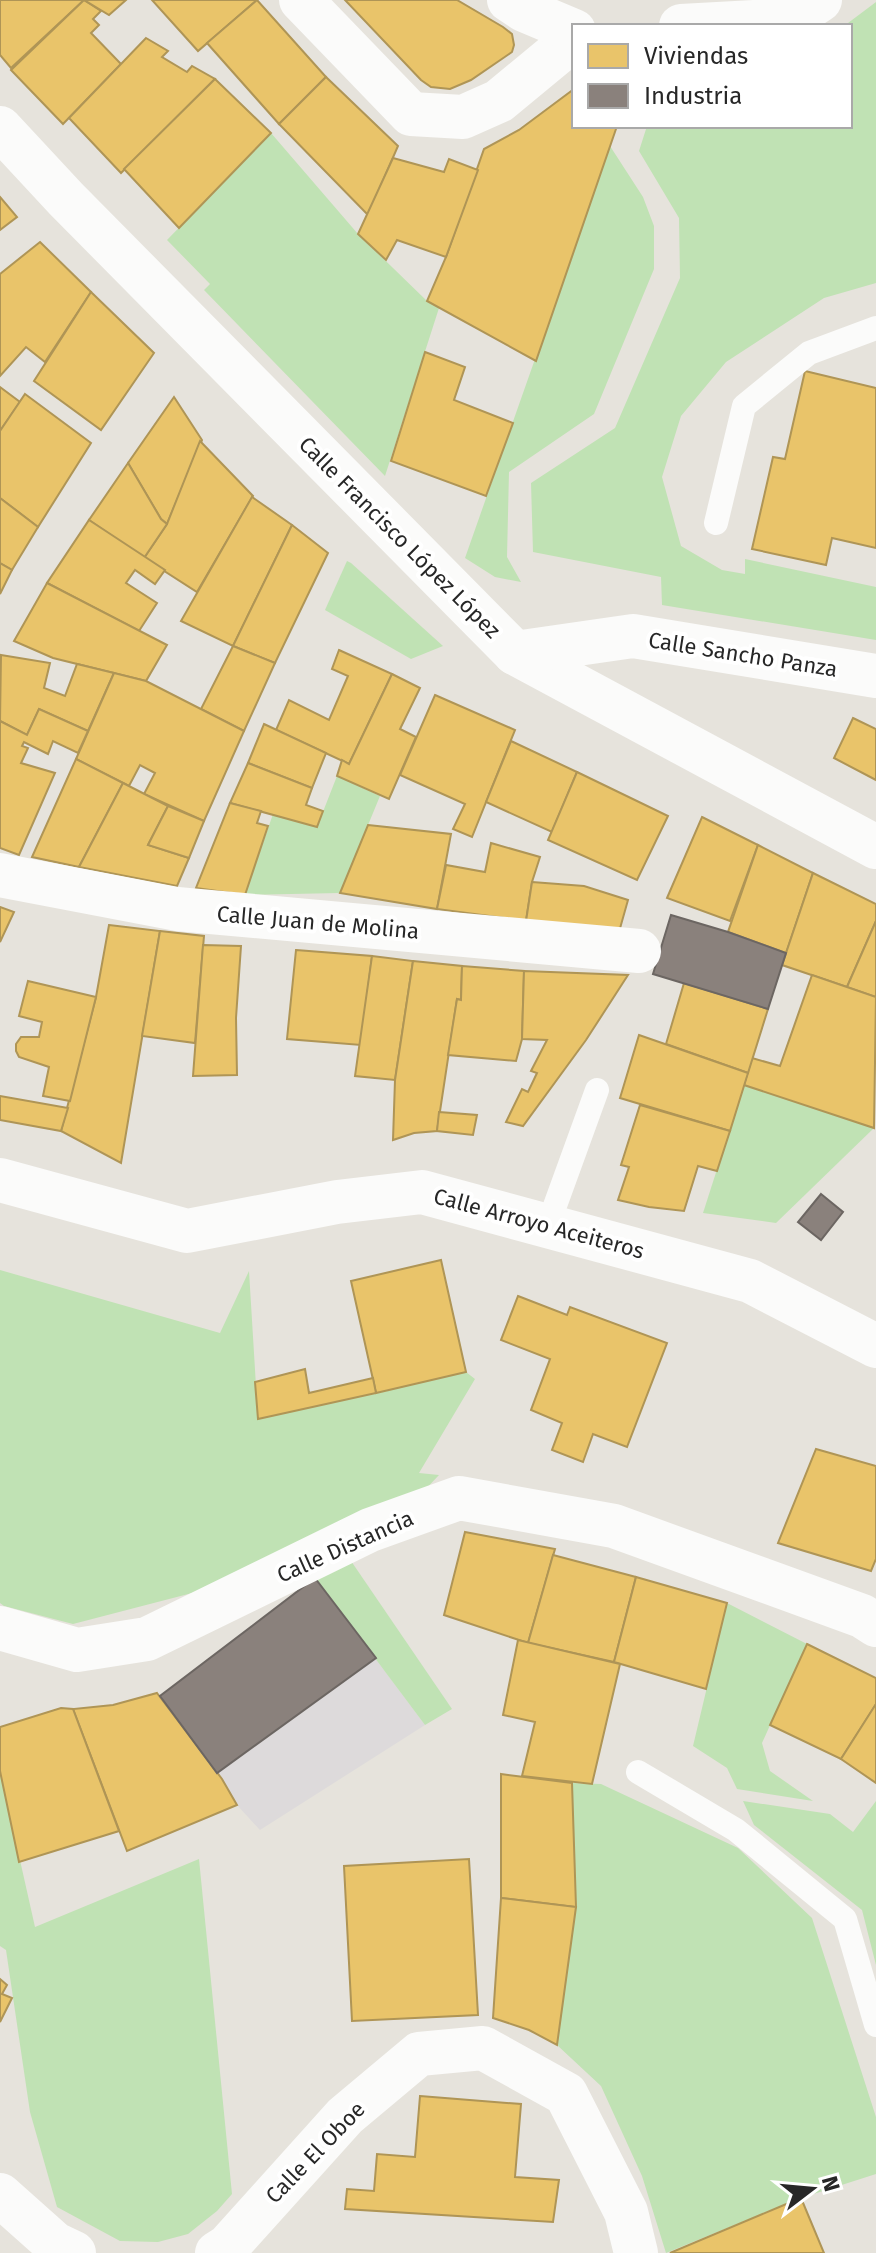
<svg xmlns="http://www.w3.org/2000/svg" width="876" height="2253" viewBox="0 0 876 2253" font-family="'Fira Sans',sans-serif">
	<rect width="100%" height="100%" fill="#e6e3dc"/>
	<!-- industrial -->
	<path fill="#dddadb" d="M315,1578L425,1725L260,1830L237,1805L222,1779L160,1696Z"/>
	<!-- green -->
	<g fill="#c0e2b4">
		<path d="M876,2V283L824,298L726,362L681,416L662,477L681,546L722,570L745,574V559L876,587V640L662,605L661,577L533,552L531,483L615,428L680,278L679,218L639,151L647,126H850V26H844Z"/>
		<path d="M271,133L358,234L427,301L439,308L385,476L204,290L210,284L167,240Z"/>
		<path d="M610,146L643,197L654,226V269L594,414L509,472L507,557L521,582L495,577L465,558Z"/>
		<path d="M347,561L351,563L443,646L411,659L325,610Z"/>
		<path d="M337,776L380,796L340,893L245,895L273,814L317,827Z"/>
		<path d="M744,1085L874,1128L776,1223L703,1213Z"/>
		<path d="M0,1270L220,1333L249,1271L258,1419L466,1372L475,1379L419,1473L439,1475L422,1493L246,1579L73,1624L4,1606L0,1603Z"/>
		<path d="M349,1558L452,1709L425,1725L315,1578Z"/>
		<path d="M727,1603L807,1644L762,1743L770,1771L813,1801L737,1789L727,1768L693,1746Z"/>
		<path d="M0,1771L35,1927L199,1859L232,2194L217,2211L188,2234L158,2242L120,2241L57,2207L30,2112L6,1950L0,1946Z"/>
		<path d="M572,1783L601,1784L738,1848L812,1918L876,2117V2174L801,2198L666,2253L642,2176L601,2086L557,2045L576,1907Z"/>
		<path d="M743,1801L830,1814L853,1832L876,1801V1965L862,1910L754,1825Z"/>
	</g>
	<!-- homes -->
	<g fill="#e9c46a" stroke="#af9556" stroke-width="2">
		<path d="M0,0H84L11,68L0,55Z"/>
		<path d="M84,0L101,11L93,19L99,25L91,33L121,64L63,124L11,70Z"/>
		<path d="M84,0H126L109,15Z"/>
		<path d="M152,0H257L198,51Z"/>
		<path d="M257,0L326,77L279,124L207,43Z"/>
		<path d="M345,0H457L503,27L512,34L514,45L512,52L471,80L450,89L431,87L421,80Z"/>
		<path d="M146,38L168,51L162,57L187,72L192,66L215,79L121,173L69,118Z"/>
		<path d="M326,77L398,146L368,215L279,124Z"/>
		<path d="M215,79L271,133L179,228L124,169Z"/>
		<path d="M574,89V126H617L536,361L427,301L446,257L484,149L519,130Z"/>
		<path d="M393,158L444,172L449,159L478,170L446,257L397,240L386,260L358,234Z"/>
		<path d="M0,197L17,217L0,230Z"/>
		<path d="M40,242L91,292L45,362L26,347L0,376V274Z"/>
		<path d="M91,292L154,353L101,430L34,381Z"/>
		<path d="M425,352L465,367L454,400L513,423L486,496L391,461Z"/>
		<path d="M805,371L876,388V548L832,538L826,565L752,549L773,457L785,459Z"/>
		<path d="M0,387L20,402L0,431Z"/>
		<path d="M25,394L91,443L38,527L0,498V431Z"/>
		<path d="M174,397L202,440L167,524L161,519L128,463Z"/>
		<path d="M200,441L253,496L197,592L144,558L167,524Z"/>
		<path d="M128,463L161,519L167,524L144,558L89,520Z"/>
		<path d="M252,497L292,525L233,646L181,621Z"/>
		<path d="M0,498L38,527L12,570L0,563Z"/>
		<path d="M89,520L165,570L155,584L135,570L126,583L157,603L139,631L47,583Z"/>
		<path d="M292,525L328,553L275,663L233,646Z"/>
		<path d="M0,563L12,570L0,594Z"/>
		<path d="M47,583L167,645L146,681L53,658L14,641Z"/>
		<path d="M233,646L275,663L244,731L201,709Z"/>
		<path d="M339,650L392,674L349,764L276,730L289,700L329,720L348,676L332,669Z"/>
		<path d="M1,655L50,663L44,688L65,696L77,664L114,673L88,731L39,709L27,735L0,721Z"/>
		<path d="M114,673L146,681L244,731L204,821L144,794L155,773L140,765L129,786L76,759Z"/>
		<path d="M392,674L420,688L400,729L416,737L389,799L337,776L342,760L349,764Z"/>
		<path d="M435,695L515,730L472,837L453,829L465,804L400,775Z"/>
		<path d="M39,709L88,731L78,753L53,741L48,754L24,742L22,746L28,748L21,763L55,773L19,855L0,848V721L27,735Z"/>
		<path d="M853,718L876,729V780L834,758Z"/>
		<path d="M264,724L326,753L312,788L248,763Z"/>
		<path d="M511,741L577,772L552,832L486,802Z"/>
		<path d="M76,759L123,783L79,867L32,857Z"/>
		<path d="M248,763L312,788L306,805L323,811L317,827L230,803Z"/>
		<path d="M577,772L668,816L637,880L548,840Z"/>
		<path d="M123,783L168,806L148,845L189,858L177,886L79,867Z"/>
		<path d="M230,803L261,811L257,823L268,826L245,895L196,888Z"/>
		<path d="M168,806L204,821L189,858L148,845Z"/>
		<path d="M702,817L758,845L730,921L667,898Z"/>
		<path d="M368,825L451,834L437,909L340,893Z"/>
		<path d="M491,843L540,857L532,882L526,921L437,909L446,865L485,872Z"/>
		<path d="M758,845L813,873L786,953L728,932Z"/>
		<path d="M813,873L876,904V921L847,987L782,965Z"/>
		<path d="M532,882L584,886L628,900L619,932L526,921Z"/>
		<path d="M0,907L14,912L0,942Z"/>
		<path d="M876,921V997L847,987Z"/>
		<path d="M109,925L160,931L121,1163L61,1131L96,997Z"/>
		<path d="M160,931L204,936L195,1043L142,1036Z"/>
		<path d="M203,945L241,946L236,1018L237,1075L193,1076Z"/>
		<path d="M296,950L372,956L361,1045L287,1039Z"/>
		<path d="M372,956L413,961L395,1080L355,1076Z"/>
		<path d="M413,961L462,966L461,1000L457,999L437,1131L414,1133L393,1140L395,1080Z"/>
		<path d="M462,966L524,971L522,1039L516,1061L448,1055L457,999L461,1000Z"/>
		<path d="M524,971L628,975L586,1040L523,1126L506,1122L522,1089L528,1092L537,1073L531,1071L547,1040L522,1039Z"/>
		<path d="M812,975L876,997L874,1128L744,1085L752,1058L780,1066Z"/>
		<path d="M28,981L96,997L70,1101L43,1096L49,1067L19,1057L16,1051V1044L21,1037H39L42,1022L19,1016Z"/>
		<path d="M684,983L768,1009L748,1073L666,1044Z"/>
		<path d="M639,1035L748,1073L730,1131L620,1098Z"/>
		<path d="M0,1096L68,1108L61,1131L0,1120Z"/>
		<path d="M640,1105L730,1131L717,1171L698,1166L684,1211L649,1207L618,1200L629,1167L621,1165Z"/>
		<path d="M439,1112L477,1115L473,1135L437,1131Z"/>
		<path d="M441,1260L466,1372L376,1393L351,1281Z"/>
		<path d="M518,1296L567,1315L570,1307L667,1343L627,1447L593,1434L583,1462L552,1450L562,1423L531,1410L550,1359L501,1340Z"/>
		<path d="M305,1369L309,1393L373,1378L376,1393L258,1419L255,1382Z"/>
		<path d="M816,1449L876,1466V1559L871,1571L778,1543Z"/>
		<path d="M465,1532L555,1549L528,1643L444,1615Z"/>
		<path d="M553,1555L636,1577L614,1662L528,1643Z"/>
		<path d="M636,1577L727,1603L706,1689L614,1662Z"/>
		<path d="M518,1640L620,1664L592,1784L522,1776L535,1722L503,1715Z"/>
		<path d="M807,1644L876,1678V1704L841,1759L770,1725Z"/>
		<path d="M157,1693L222,1779L237,1805L127,1851L73,1709L113,1705Z"/>
		<path d="M876,1704V1783L841,1759Z"/>
		<path d="M61,1708L73,1709L119,1831L19,1862L0,1771V1727Z"/>
		<path d="M501,1774L572,1783L576,1907L501,1898Z"/>
		<path d="M469,1859L478,2015L352,2021L344,1866Z"/>
		<path d="M501,1898L576,1907L557,2045L529,2030L493,2018Z"/>
		<path d="M0,1979L7,1985L2,1994L12,1998L0,2022Z"/>
		<path d="M420,2096L521,2104L515,2177L559,2180L553,2222L345,2209L347,2189L374,2191L377,2154L415,2157Z"/>
		<path d="M801,2198L824,2253H670L784,2205Z"/>
	</g>
	<!-- industry -->
	<g fill="#8a817c" stroke="#6c6662" stroke-width="2">
		<path d="M671,915L728,932L786,953L768,1009L653,974Z"/>
		<path d="M821,1194L843,1212L821,1240L798,1222Z"/>
		<path d="M315,1578L376,1658L217,1773L160,1696Z"/>
	</g>
	<g fill="none" stroke-linecap="round" stroke-linejoin="round">
		<!-- service -->
		<g stroke="#fbfbfa" stroke-width="24">
			<path d="M716,523L744,406L809,353L876,328"/>
			<path d="M548,1225L597,1090"/>
			<path d="M638,1772L736,1830L845,1919L876,2025"/>
		</g>
		<!-- minor -->
		<g stroke="#fbfbfa" stroke-width="44">
			<path d="M301,0L411,114L463,117L499,101L574,39"/>
			<path d="M509,0L524,10L574,31"/>
			<path d="M681,26L790,20L820,0"/>
			<path d="M0,128L66,199L515,653L876,847"/>
			<path d="M515,653L633,636L876,676"/>
			<path d="M0,875L177,909L639,951"/>
			<path d="M0,1180L187,1231L337,1202L422,1192L750,1281L876,1346"/>
			<path d="M0,1628L77,1650L147,1639L370,1530L459,1498L614,1526L862,1616L876,1625"/>
			<path d="M0,2195L55,2244L74,2253"/>
			<path d="M217,2253L228,2246L345,2116L419,2054L483,2048L566,2094L626,2212L636,2253"/>
		</g>
	</g>
	<g text-anchor="middle" stroke-width="8" stroke-linejoin="round" paint-order="stroke">
		<!-- street labels -->
		<g font-size="22" fill="#272727" stroke="#fff">
			<text transform="translate(400 537) rotate(45)" y="8">Calle Francisco López López</text>
			<text transform="translate(743 654) rotate(9)" y="8">Calle Sancho Panza</text>
			<text transform="translate(318 922) rotate(5)" y="8">Calle Juan de Molina</text>
			<text transform="translate(539 1223) rotate(15)" y="8">Calle Arroyo Aceiteros</text>
			<text transform="translate(345 1546) rotate(-24)" y="8">Calle Distancia</text>
			<text transform="translate(315 2152) rotate(-46)" y="8">Calle El Oboe</text>
		</g>
	</g>
	<!-- legend -->
	<rect x="572" y="24" width="280" height="104" fill="#ffffff" stroke="#a9a9a9" stroke-width="2"/>
	<rect x="588" y="44" width="40" height="24" fill="#e9c46a" stroke="#a9a9a9" stroke-width="2"/>
	<text x="644" y="64" font-size="24" fill="#272727">Viviendas</text>
	<rect x="588" y="84" width="40" height="24" fill="#8a817c" stroke="#a9a9a9" stroke-width="2"/>
	<text x="644" y="104" font-size="24" fill="#272727">Industria</text>
	<!-- north arrow -->
	<g transform="translate(812 2189) rotate(74)" stroke="#ffffff" stroke-width="6" paint-order="stroke">
	<path d="M0-6L14 30L0 20L-14 30Z" fill="#272727"/>
	<text y="-12" font-size="22" font-weight="bold" text-anchor="middle" fill="#272727">N</text>
	</g>
</svg>
